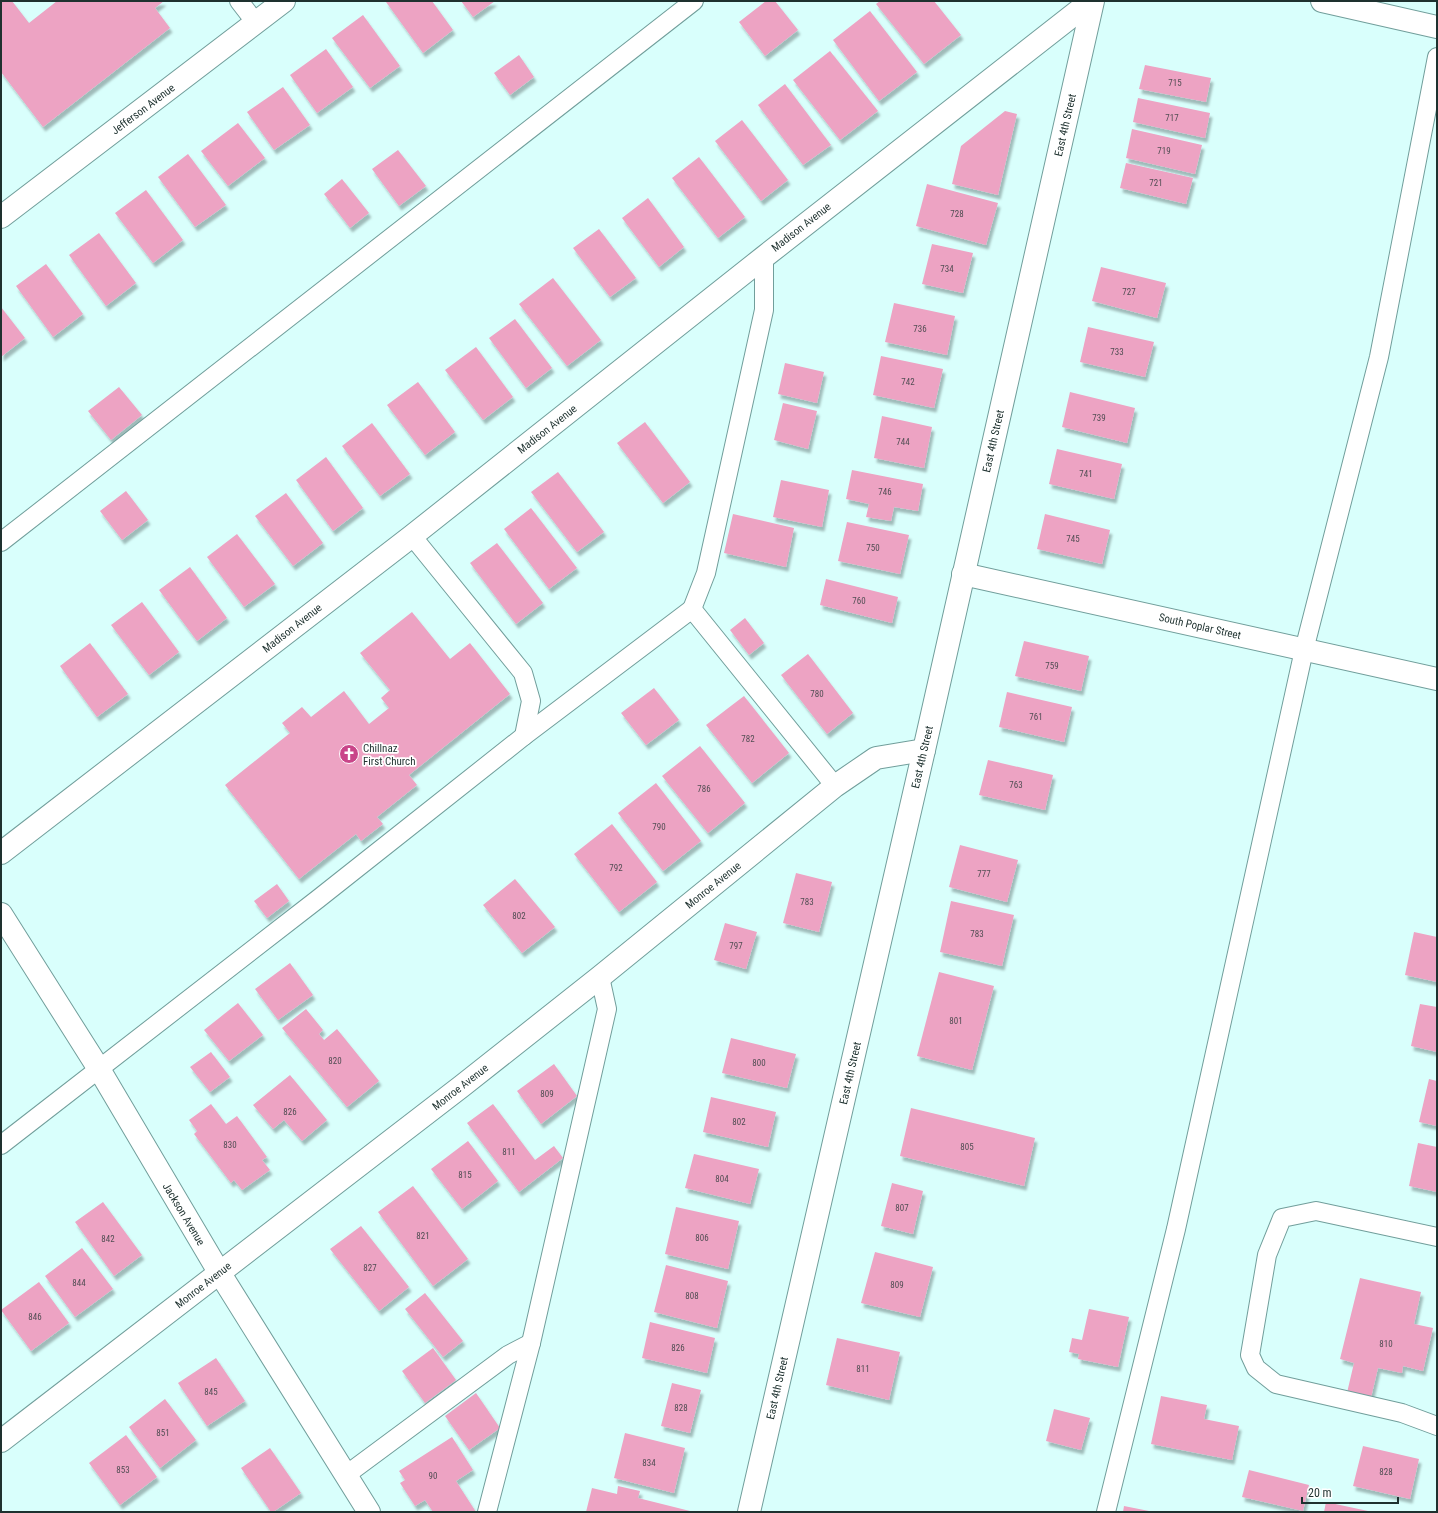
<svg xmlns="http://www.w3.org/2000/svg" width="1438" height="1513" viewBox="0 0 1438 1513" font-family="'Roboto Condensed',sans-serif">
	<defs>
		<filter id="shadow"><feDropShadow dx="2.5" dy="4.5" stdDeviation="1" flood-color="#0004"/></filter>
	</defs>
	<rect width="100%" height="100%" fill="#d9fffc"/>
	<!-- building -->
	<g fill="#eda3c3" filter="url(#shadow)">
		<path d="M1,1H12L29,23L57,1H164L155,8L170,28L43,127L1,72Z"/>
		<path d="M387,1H432L453,30L423,53L386,2Z"/>
		<path d="M461,1H495L473,17Z"/>
		<path d="M766,1H775L798,30L765,56L739,22Z"/>
		<path d="M880,1H934L961,35L924,64L876,4Z"/>
		<path d="M870,11L917,72L879,101L833,40Z"/>
		<path d="M363,15L400,66L370,88L332,38Z"/>
		<path d="M326,49L353,87L317,113L290,75Z"/>
		<path d="M830,51L878,111L840,140L793,80Z"/>
		<path d="M519,55L534,77L510,95L494,73Z"/>
		<path d="M1145,65L1211,78L1206,102L1139,89Z"/>
		<path d="M785,84L831,145L803,165L758,105Z"/>
		<path d="M283,87L310,125L274,150L247,112Z"/>
		<path d="M1138,98L1210,113L1205,138L1133,122Z"/>
		<path d="M1005,111L1017,114L998,195L952,184L961,146Z"/>
		<path d="M742,120L788,180L761,201L715,141Z"/>
		<path d="M238,123L265,158L228,186L201,151Z"/>
		<path d="M1132,129L1202,145L1195,174L1126,158Z"/>
		<path d="M398,150L426,186L399,206L372,169Z"/>
		<path d="M188,154L226,205L195,227L158,177Z"/>
		<path d="M699,157L745,217L718,238L672,178Z"/>
		<path d="M1126,163L1193,178L1186,204L1120,188Z"/>
		<path d="M342,179L369,213L350,228L324,194Z"/>
		<path d="M927,184L998,203L986,245L916,226Z"/>
		<path d="M146,190L183,240L153,263L115,213Z"/>
		<path d="M648,198L684,247L659,267L622,218Z"/>
		<path d="M599,229L636,278L610,297L573,248Z"/>
		<path d="M99,233L136,283L106,306L69,255Z"/>
		<path d="M932,244L973,253L963,293L922,284Z"/>
		<path d="M46,264L83,314L53,337L16,286Z"/>
		<path d="M1101,267L1166,283L1157,318L1092,301Z"/>
		<path d="M553,278L601,340L567,366L519,304Z"/>
		<path d="M894,303L955,316L947,355L885,342Z"/>
		<path d="M1,307L25,338L1,357Z"/>
		<path d="M515,319L552,368L526,388L489,338Z"/>
		<path d="M1088,327L1154,342L1145,377L1080,362Z"/>
		<path d="M476,347L513,397L483,420L445,370Z"/>
		<path d="M881,356L943,369L934,408L873,395Z"/>
		<path d="M785,363L824,372L817,403L778,394Z"/>
		<path d="M418,382L455,432L425,455L387,405Z"/>
		<path d="M119,387L142,415L111,440L88,411Z"/>
		<path d="M1070,392L1135,408L1127,443L1062,427Z"/>
		<path d="M783,403L817,411L808,449L774,440Z"/>
		<path d="M882,416L932,427L924,468L874,458Z"/>
		<path d="M645,422L690,482L663,503L617,443Z"/>
		<path d="M372,423L410,474L380,496L342,446Z"/>
		<path d="M1057,449L1122,464L1114,499L1049,484Z"/>
		<path d="M326,457L363,508L333,531L296,480Z"/>
		<path d="M852,470L923,484L918,511L894,507L891,521L866,517L869,504L846,499Z"/>
		<path d="M558,472L604,532L577,552L531,492Z"/>
		<path d="M781,480L829,490L822,527L773,517Z"/>
		<path d="M126,491L148,520L122,540L100,511Z"/>
		<path d="M286,493L323,543L293,566L255,516Z"/>
		<path d="M531,508L577,568L549,589L504,529Z"/>
		<path d="M733,514L794,528L786,567L724,553Z"/>
		<path d="M1045,514L1110,530L1102,564L1037,549Z"/>
		<path d="M847,522L909,535L900,574L838,561Z"/>
		<path d="M237,534L275,584L244,607L207,557Z"/>
		<path d="M497,543L543,603L516,624L470,563Z"/>
		<path d="M190,567L227,618L197,641L159,590Z"/>
		<path d="M826,579L898,597L892,623L820,605Z"/>
		<path d="M142,602L179,652L149,675L111,625Z"/>
		<path d="M412,612L450,659L470,643L510,694L409,775L417,785L377,817L383,824L361,841L356,834L299,879L225,785L290,733L282,723L302,707L311,717L344,691L369,724L389,708L381,698L390,690L360,653Z"/>
		<path d="M745,618L764,643L749,655L730,630Z"/>
		<path d="M1024,641L1089,656L1081,691L1015,676Z"/>
		<path d="M90,643L128,694L97,717L60,666Z"/>
		<path d="M808,654L853,713L827,734L781,675Z"/>
		<path d="M654,688L679,720L646,745L621,713Z"/>
		<path d="M1007,692L1072,707L1064,742L999,727Z"/>
		<path d="M744,696L789,753L752,783L706,725Z"/>
		<path d="M700,746L745,803L708,833L662,776Z"/>
		<path d="M988,760L1053,775L1045,810L979,795Z"/>
		<path d="M656,783L701,841L663,871L618,813Z"/>
		<path d="M612,824L657,882L619,912L574,854Z"/>
		<path d="M960,845L1018,860L1007,902L949,887Z"/>
		<path d="M796,873L832,882L819,932L783,923Z"/>
		<path d="M515,879L555,927L522,953L483,905Z"/>
		<path d="M277,884L289,901L267,918L254,901Z"/>
		<path d="M951,901L1014,915L1002,966L940,952Z"/>
		<path d="M725,923L757,932L746,969L714,960Z"/>
		<path d="M1414,932L1437,937V982L1405,975Z"/>
		<path d="M290,963L313,995L278,1020L255,989Z"/>
		<path d="M939,972L994,986L972,1070L917,1056Z"/>
		<path d="M238,1003L263,1035L229,1061L204,1030Z"/>
		<path d="M1420,1004L1437,1007V1052L1411,1046Z"/>
		<path d="M306,1009L323,1030L319,1034L324,1040L337,1029L379,1081L347,1107L282,1028Z"/>
		<path d="M731,1038L796,1054L787,1088L722,1073Z"/>
		<path d="M211,1052L230,1077L210,1092L190,1067Z"/>
		<path d="M554,1064L577,1096L541,1124L517,1091Z"/>
		<path d="M290,1075L327,1120L302,1141L284,1120L273,1129L253,1105Z"/>
		<path d="M1429,1079L1437,1081V1126L1419,1122Z"/>
		<path d="M711,1097L776,1112L768,1147L703,1132Z"/>
		<path d="M211,1104L226,1124L237,1116L267,1157L262,1160L270,1170L242,1190L234,1180L231,1183L194,1134L197,1131L189,1120Z"/>
		<path d="M493,1104L535,1160L554,1146L563,1158L519,1192L467,1123Z"/>
		<path d="M911,1108L1035,1138L1024,1186L900,1156Z"/>
		<path d="M468,1141L498,1181L462,1209L431,1169Z"/>
		<path d="M1418,1143L1437,1147V1192L1409,1186Z"/>
		<path d="M694,1154L759,1169L750,1204L685,1188Z"/>
		<path d="M892,1183L923,1191L913,1234L881,1226Z"/>
		<path d="M413,1186L468,1259L433,1286L378,1212Z"/>
		<path d="M103,1202L142,1255L114,1276L75,1222Z"/>
		<path d="M676,1207L739,1221L728,1269L665,1254Z"/>
		<path d="M361,1226L409,1287L379,1311L330,1249Z"/>
		<path d="M82,1248L113,1289L75,1317L45,1276Z"/>
		<path d="M875,1252L933,1267L920,1317L861,1303Z"/>
		<path d="M666,1265L728,1281L717,1328L654,1312Z"/>
		<path d="M1360,1278L1421,1292L1414,1324L1433,1328L1423,1371L1403,1366L1402,1373L1378,1368L1370,1402L1346,1397L1354,1363L1340,1359Z"/>
		<path d="M39,1282L69,1323L31,1351L1,1310Z"/>
		<path d="M425,1293L463,1341L443,1357L405,1309Z"/>
		<path d="M1089,1309L1129,1317L1118,1367L1078,1359L1079,1354L1069,1352L1072,1338L1082,1340Z"/>
		<path d="M650,1322L715,1338L707,1373L642,1358Z"/>
		<path d="M837,1338L900,1352L889,1400L826,1385Z"/>
		<path d="M433,1348L456,1380L425,1403L402,1371Z"/>
		<path d="M216,1358L245,1401L207,1426L178,1383Z"/>
		<path d="M672,1383L701,1390L690,1433L661,1426Z"/>
		<path d="M476,1393L500,1428L469,1450L445,1416Z"/>
		<path d="M1161,1396L1207,1405L1204,1419L1239,1426L1232,1460L1151,1444Z"/>
		<path d="M165,1399L196,1440L160,1468L129,1427Z"/>
		<path d="M1054,1409L1090,1418L1081,1450L1046,1441Z"/>
		<path d="M625,1433L685,1448L674,1493L614,1478Z"/>
		<path d="M126,1435L157,1477L120,1505L89,1463Z"/>
		<path d="M452,1437L473,1470L456,1481L476,1512H433L425,1500L415,1506L400,1483L405,1480L399,1471Z"/>
		<path d="M1363,1446L1419,1459L1410,1499L1353,1486Z"/>
		<path d="M270,1448L301,1493L273,1512H271L241,1468Z"/>
		<path d="M1249,1470L1309,1485L1303,1511L1242,1497Z"/>
		<path d="M618,1486L640,1491L638,1498L690,1511L689,1512H586L592,1488L617,1494Z"/>
		<path d="M1326,1502L1368,1511V1512H1324Z"/>
		<path d="M1124,1506L1149,1511V1512H1123Z"/>
	</g>
	<g fill="none" stroke-linecap="round" stroke-linejoin="round">
		<!-- service casing -->
		<g stroke="#719e9b" stroke-width="20">
			<g id="service">
				<path d="M239,1L256,23"/>
				<path d="M412,536L523,673L531,701L524,736"/>
				<path d="M1,542L694,1"/>
				<path d="M692,609L706,573L764,310V257"/>
				<path d="M1,1145L318,899L524,736L692,609L835,786"/>
				<path d="M1437,1237L1316,1211L1282,1218L1267,1255L1250,1355L1256,1368L1276,1384L1402,1413L1437,1426"/>
				<path d="M346,1475L508,1355L531,1343"/>
				<path d="M487,1512L531,1343L607,1009L600,977"/>
				<path d="M1106,1512L1176,1229L1304,650L1379,357L1437,57"/>
			</g>
		</g>
		<!-- minor casing -->
		<g stroke="#719e9b" stroke-width="24">
			<g id="minor">
				<path d="M1322,1L1437,27"/>
				<path d="M1,217L284,1"/>
				<path d="M963,574L1437,679"/>
				<path d="M1,853L412,536L764,257L1091,1"/>
				<path d="M1,914L99,1069L219,1272L369,1512"/>
				<path d="M1,1441L462,1086L600,977L835,786L876,758L924,750"/>
				<path d="M749,1512L924,750L1093,1"/>
			</g>
		</g>
		<!-- service -->
		<use href="#service" stroke="#fff" stroke-width="18"/>
		<!-- minor -->
		<use href="#minor" stroke="#fff" stroke-width="22"/>
	</g>
	<!-- icons -->
	<defs>
		<g id="church-disc" transform="scale(1)"><circle r="9.5" fill="#c94589" stroke="#fff"/><path d="M-1.2-6h2.4v3.5h3.3v2.4h-3.3V6h-2.4V-.1h-3.3v-2.4h3.3Z" fill="#fff"/></g>
	</defs>
	<g fill-rule="evenodd">
		<use href="#church-disc" x="349" y="754"/>
	</g>
	<g text-anchor="middle" stroke-width="3.5" stroke-linejoin="round" paint-order="stroke">
		<!-- number labels -->
		<g font-size="9" fill="#524e54">
			<text x="1175" y="86">715</text>
			<text x="1172" y="121">717</text>
			<text x="1164" y="154">719</text>
			<text x="1156" y="186">721</text>
			<text x="957" y="217">728</text>
			<text x="947" y="272">734</text>
			<text x="1129" y="295">727</text>
			<text x="920" y="332">736</text>
			<text x="1117" y="355">733</text>
			<text x="908" y="385">742</text>
			<text x="1099" y="421">739</text>
			<text x="903" y="445">744</text>
			<text x="1086" y="477">741</text>
			<text x="885" y="495">746</text>
			<text x="1073" y="542">745</text>
			<text x="873" y="551">750</text>
			<text x="859" y="604">760</text>
			<text x="1052" y="669">759</text>
			<text x="817" y="697">780</text>
			<text x="1036" y="720">761</text>
			<text x="748" y="742">782</text>
			<text x="1016" y="788">763</text>
			<text x="704" y="792">786</text>
			<text x="659" y="830">790</text>
			<text x="616" y="871">792</text>
			<text x="984" y="877">777</text>
			<text x="807" y="905">783</text>
			<text x="519" y="919">802</text>
			<text x="977" y="937">783</text>
			<text x="736" y="949">797</text>
			<text x="956" y="1024">801</text>
			<text x="335" y="1064">820</text>
			<text x="759" y="1066">800</text>
			<text x="547" y="1097">809</text>
			<text x="290" y="1115">826</text>
			<text x="739" y="1125">802</text>
			<text x="230" y="1148">830</text>
			<text x="967" y="1150">805</text>
			<text x="509" y="1155">811</text>
			<text x="465" y="1178">815</text>
			<text x="722" y="1182">804</text>
			<text x="902" y="1211">807</text>
			<text x="423" y="1239">821</text>
			<text x="702" y="1241">806</text>
			<text x="108" y="1242">842</text>
			<text x="370" y="1271">827</text>
			<text x="79" y="1286">844</text>
			<text x="897" y="1288">809</text>
			<text x="692" y="1299">808</text>
			<text x="35" y="1320">846</text>
			<text x="1386" y="1347">810</text>
			<text x="678" y="1351">826</text>
			<text x="863" y="1372">811</text>
			<text x="211" y="1395">845</text>
			<text x="681" y="1411">828</text>
			<text x="163" y="1436">851</text>
			<text x="649" y="1466">834</text>
			<text x="123" y="1473">853</text>
			<text x="1386" y="1475">828</text>
			<text x="433" y="1479">90</text>
		</g>
		<!-- street labels -->
		<g font-size="11" fill="#1e312f" stroke="#fff">
			<text transform="translate(143 109) rotate(-37)" y="4">Jefferson Avenue</text>
			<text transform="translate(1065 125) rotate(-77)" y="4">East 4th Street</text>
			<text transform="translate(801 227) rotate(-38)" y="4">Madison Avenue</text>
			<text transform="translate(547 429) rotate(-38)" y="4">Madison Avenue</text>
			<text transform="translate(993 441) rotate(-77)" y="4">East 4th Street</text>
			<text transform="translate(1200 626) rotate(13)" y="4">South Poplar Street</text>
			<text transform="translate(292 628) rotate(-38)" y="4">Madison Avenue</text>
			<text transform="translate(922 757) rotate(-77)" y="4">East 4th Street</text>
			<text transform="translate(713 885) rotate(-39)" y="4">Monroe Avenue</text>
			<text transform="translate(850 1073) rotate(-77)" y="4">East 4th Street</text>
			<text transform="translate(460 1087) rotate(-38)" y="4">Monroe Avenue</text>
			<text transform="translate(184 1214) rotate(59)" y="4">Jackson Avenue</text>
			<text transform="translate(203 1285) rotate(-38)" y="4">Monroe Avenue</text>
			<text transform="translate(777 1388) rotate(-77)" y="4">East 4th Street</text>
		</g>
		<!-- poi labels -->
		<g font-size="11" fill="#1e312f" stroke="#fff" text-anchor="start">
			<text x="363" y="752">Chillnaz<tspan x="363" dy="13">First Church</tspan></text>
		</g>
	</g>
	<!-- border -->
	<rect width="1438" height="1513" fill="none" stroke="#1e312f" stroke-width="4"/>
	<!-- scale -->
	<path d="M1302 1497v6h96v-6" fill="none" stroke="#1e312f" stroke-width="2"/>
	<text x="1308" y="1497" font-size="12" fill="#1e312f" stroke="#ffffff" stroke-width="3" paint-order="stroke">20 m</text>
</svg>
